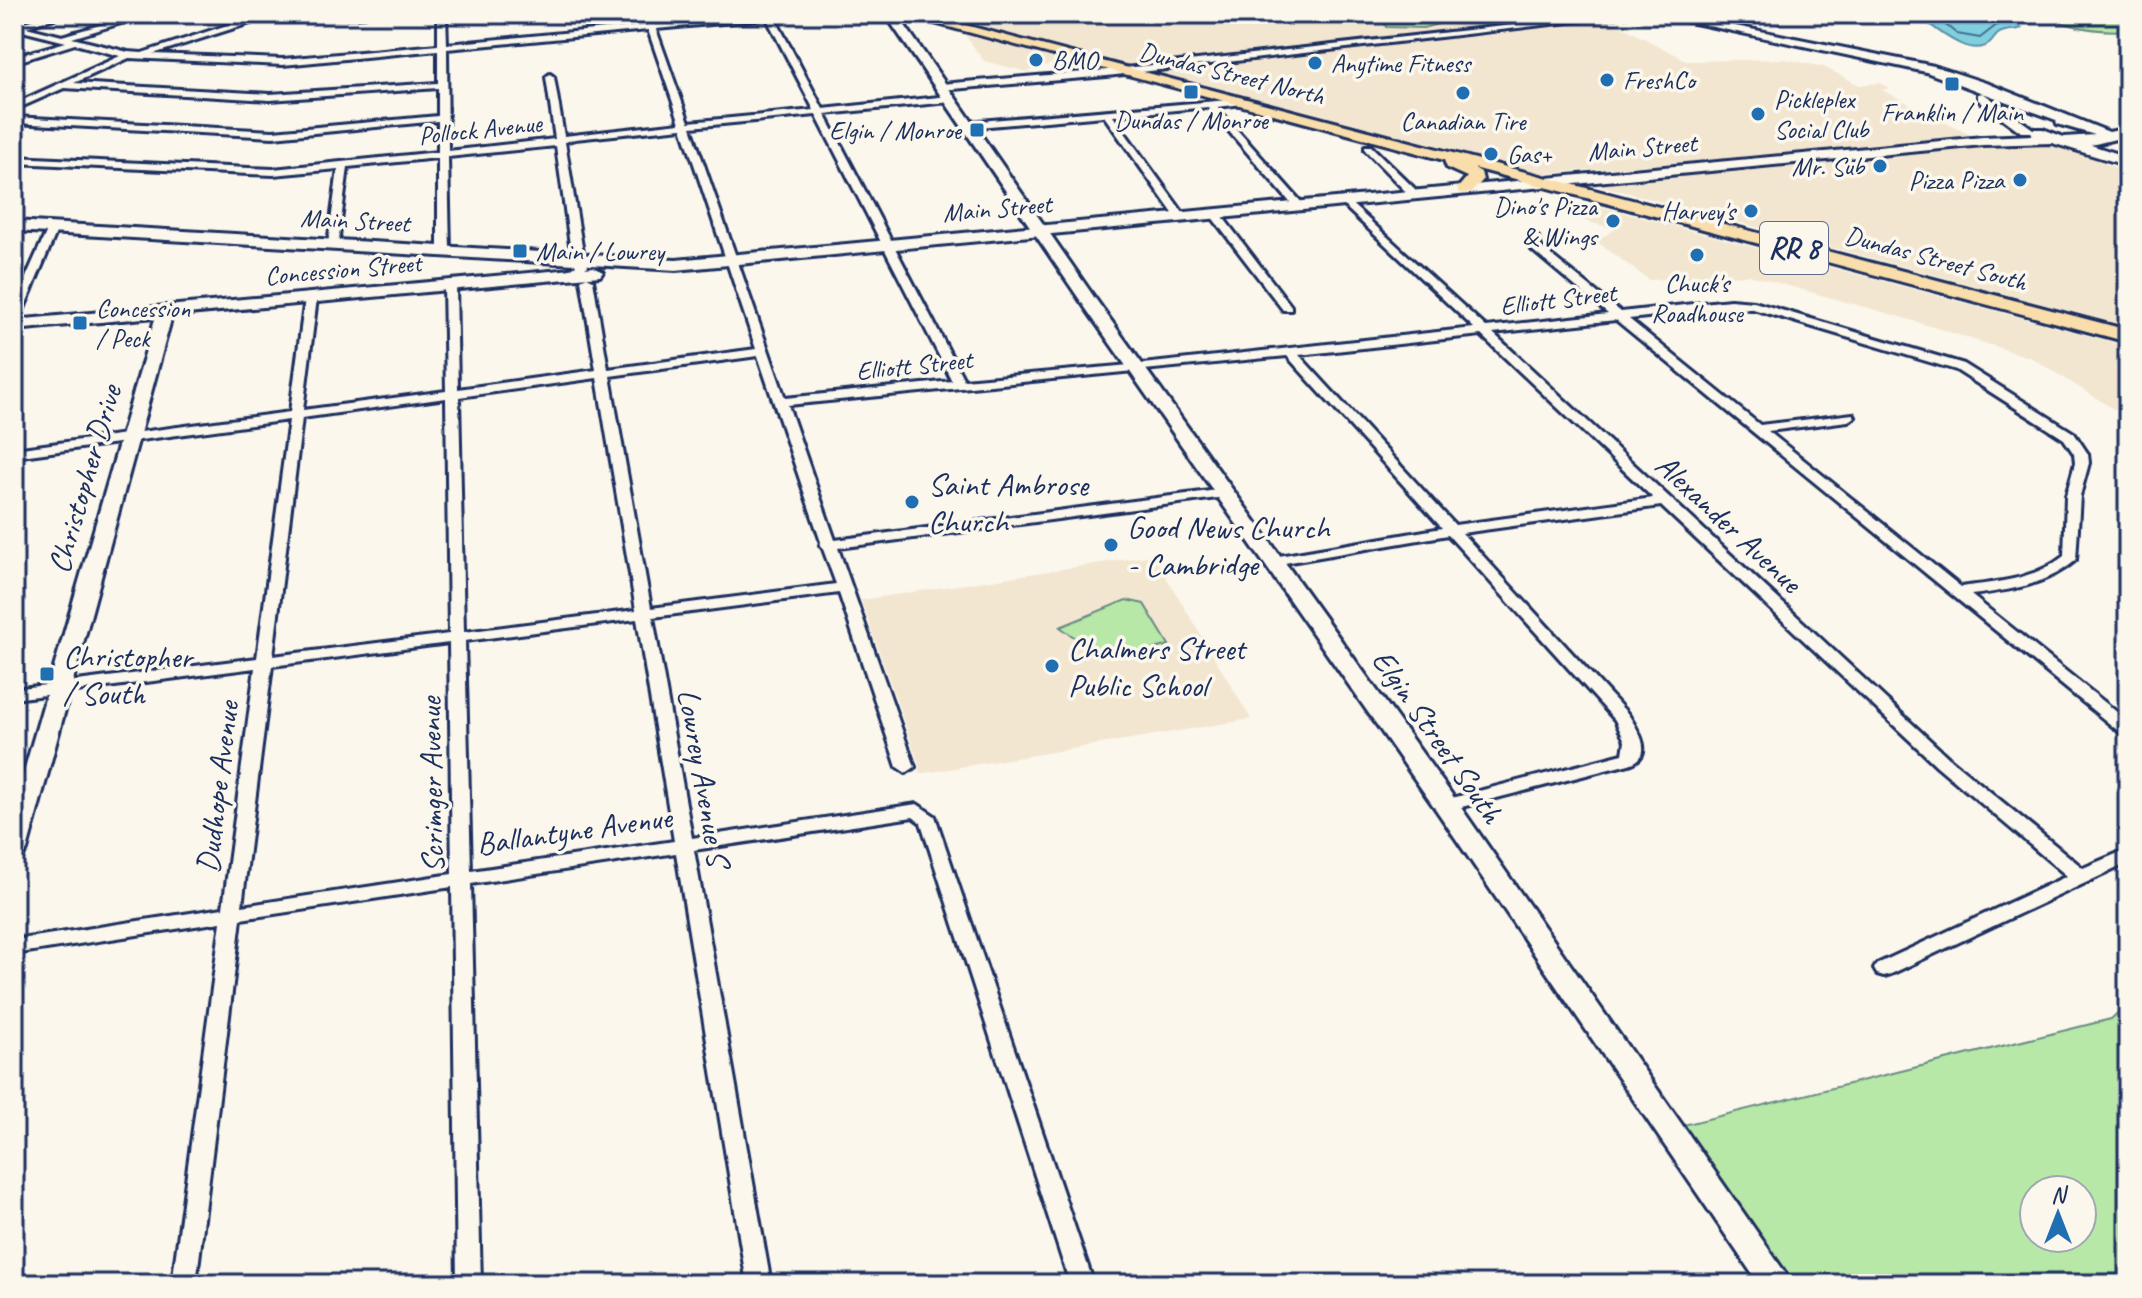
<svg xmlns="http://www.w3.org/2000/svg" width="2142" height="1298" viewBox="0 0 2142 1298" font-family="Caveat,sans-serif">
	<rect width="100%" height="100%" fill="#fbf7ec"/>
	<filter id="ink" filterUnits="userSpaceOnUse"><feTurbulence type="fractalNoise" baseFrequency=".0125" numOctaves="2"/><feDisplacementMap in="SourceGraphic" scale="16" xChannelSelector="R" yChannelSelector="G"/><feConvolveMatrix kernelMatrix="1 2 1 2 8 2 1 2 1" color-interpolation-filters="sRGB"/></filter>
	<g filter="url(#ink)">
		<!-- built -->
		<g fill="#f3e6d1">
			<path d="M926,14H1609L1604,17L1687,61L1786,59L1824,67L1859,85L1880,83L1890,88L1882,90L1970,135L1907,143L1544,174L1143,71L1329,50L1323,46L1125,68Z"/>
			<path d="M965,35L1063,60L1027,72L984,61Z"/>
			<path d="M2024,142L2034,146L2071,147L2128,174V327L1595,184Z"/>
			<path d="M1587,203L2128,346V418L2032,358L1904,318L1749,275L1649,280L1596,241L1615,229L1566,216Z"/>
			<path d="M1153,555L1251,719L919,774V764L861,600Z"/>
		</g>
		<!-- green -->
		<g fill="#b7e8a8" stroke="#698c83" stroke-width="2" fill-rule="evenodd">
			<path d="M1382,14H1459L1460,18L1423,28L1386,27Z"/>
			<path d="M2038,14H2128V30C2097,33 2067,26 2038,14Z"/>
			<path d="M1126,600L1144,604L1169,645C1115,661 1105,660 1060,627Z"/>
			<path d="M2128,999V1284H1779L1671,1128L2111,1019L2124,1007ZM2034,1190H2082V1238H2034Z"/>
		</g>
		<!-- water -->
		<path fill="#80cfdd" stroke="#588faa" stroke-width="2" d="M1933,14H2000L2022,28C2014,31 2004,29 1998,34C1995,36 1992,42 1989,44C1968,58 1937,29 1921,18Z"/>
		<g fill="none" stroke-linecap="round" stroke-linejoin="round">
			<!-- shore -->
			<path stroke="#436f91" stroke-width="2" d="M1932,14L1957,34L1980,38L1998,24V14"/>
			<!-- minor casing -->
			<g stroke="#1b2f5e" stroke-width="6">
				<g id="minor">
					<path d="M55,14H68L26,27L62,36L138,14H151L72,38L128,52L142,53L261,14H369L365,16L295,20L269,17L153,54L283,59L438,45V14H446L447,44L647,25L643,14H651L655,25L765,14H797L775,18L823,109L949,96L954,99L949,102L825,114L964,380L1152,363L1474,328L1341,203L1340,201L1345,198L1486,327L1608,314L1532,250L1528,237L1533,234L1538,237L1541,247L1621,312L1730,300L1754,302L1964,364L2074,433L2088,454L2089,463L2080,496L2076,560C2046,586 2009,590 1971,595L2128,721V735L2122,734L1616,320L1493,333L1949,758L2083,868L2128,849V863L1891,974L1884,976L1877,974L1874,969L1877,964L2067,876L1937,766L1661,506L1462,533L1628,714C1638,730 1656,756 1629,764L1446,811L1440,809L1437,805L1440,801L1623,754L1625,741L1615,720L1448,535L1273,565L1268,564L1266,561L1268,558L1273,557L1442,528L1287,356L788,405L835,540L1225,489L1232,493L1225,497L838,548L915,767L906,773L897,767L839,593L653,617L692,838L917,804L935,816L1094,1284H1070L921,823L913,817L694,850L771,1284H747L676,853L471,884L481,1284H457L452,887L241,919L196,1284H172L221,922L14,954V940L223,908L255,668L14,699V689L257,658L289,420L14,457V449L290,412L305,298L311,295L317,298L303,410L446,391L444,285L450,282L456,285L458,389L596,370L581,280L587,277L593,280L608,369L756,349L682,128L575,139L565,142L584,259L588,266L572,276L562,274L576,265L572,259L556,146L448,157L450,251L444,254L438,251V158L348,167L338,244L333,247L328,244L338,169L273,175L14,163V157L273,169L438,152V121L273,137L14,123V117L273,131L438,116V88L270,100L64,88L14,110V104L120,56L75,44L14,63V57L66,42L14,29L16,24ZM767,19L814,110L689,122L656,29ZM648,30L680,123L564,136L554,77L550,74L546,77L555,139L448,151L447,49ZM438,50V83L270,94L74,83L129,58L283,65ZM816,115L952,381L785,398L691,127ZM1730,308L1753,309L1956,370L2064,439L2074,454L2075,463L2066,496L2064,556C2034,580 1997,582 1961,587L1768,431L1848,421L1855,417L1853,414L1760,425L1629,319ZM1481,335L1653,498L1455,525L1299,355ZM758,356L821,542L820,545L823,549L836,584L651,608L610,376ZM597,378L636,610L464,632L459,397ZM446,398L449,634L273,656L302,418ZM637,619L674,841L471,871L465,641ZM449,643L452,874L242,906L272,666Z"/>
					<path d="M1611,14H1637L1107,76L941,90L936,87L941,84L1107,70Z"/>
					<path d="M1240,99L1245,102L1243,104L1217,107L1303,204V208H1295L1208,107L1113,116L1186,217L1181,220L1177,219L1104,116L967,128L962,125L967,122Z"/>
					<path d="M1365,146H1371L1418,192V196H1410L1365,150Z"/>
					<path d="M1211,212H1219L1291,306V310H1283L1211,216Z"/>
					<path d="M49,226L58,228L20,318L14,322V304Z"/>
				</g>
			</g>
			<!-- tertiary casing -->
			<g stroke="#1b2f5e" stroke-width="6">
				<g id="tertiary">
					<path d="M885,14H897L1094,297L1455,799L1793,1284H1759L1437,811L1082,303Z"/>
					<path d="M165,307L173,312L27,850L23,856L14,859V806L157,312Z"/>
				</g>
			</g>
			<!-- secondary casing -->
			<g stroke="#1b2f5e" stroke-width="6">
				<g id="secondary">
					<path d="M1652,14H1676L1934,66L1989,84L2109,132L2128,128V136L2091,145L2128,157V166L2052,143L1983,145L676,270L14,231V221L676,260L1983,137L2033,135L2031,132H2021L1978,100V94L1983,93L2033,129H2043L2064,137L2095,135L2057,124L2056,120L1926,72Z"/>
					<path d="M594,267L603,272L600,276L14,330V320Z"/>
				</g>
			</g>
			<!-- primary casing -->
			<g stroke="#1b2f5e" stroke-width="6">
				<path id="primary" d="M901,14H923L2128,330V342L1474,168L1481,172L1483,180L1471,193H1459L1457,189L1467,177L1447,168L1444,160Z"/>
			</g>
			<!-- minor -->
			<use href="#minor" fill="#fbf7ec" fill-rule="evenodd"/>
			<!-- tertiary -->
			<use href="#tertiary" fill="#fbf7ec" fill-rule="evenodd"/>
			<!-- secondary -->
			<use href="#secondary" fill="#fbf7ec" fill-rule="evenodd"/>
			<!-- primary -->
			<use href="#primary" fill="#f9deab" fill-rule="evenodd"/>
		</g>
	</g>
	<!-- markers -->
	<g fill="#1f6fb2" stroke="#fbf7ec" stroke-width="3">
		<circle cx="1036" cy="60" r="8"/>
		<circle cx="1315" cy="63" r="8"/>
		<circle cx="1607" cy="80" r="8"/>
		<rect x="1944" y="76" width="16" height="16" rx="4"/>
		<rect x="1183" y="84" width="16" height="16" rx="4"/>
		<circle cx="1463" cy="93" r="8"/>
		<circle cx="1758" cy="114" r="8"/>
		<rect x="969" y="122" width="16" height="16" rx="4"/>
		<circle cx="1491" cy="154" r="8"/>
		<circle cx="1880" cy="166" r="8"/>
		<circle cx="2020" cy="180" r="8"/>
		<circle cx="1751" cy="211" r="8"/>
		<circle cx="1613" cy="221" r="8"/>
		<rect x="512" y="243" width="16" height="16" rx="4"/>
		<circle cx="1697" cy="255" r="8"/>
		<rect x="72" y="315" width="16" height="16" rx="4"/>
		<circle cx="912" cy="502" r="8"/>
		<circle cx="1111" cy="545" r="8"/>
		<circle cx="1052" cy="666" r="8"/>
		<rect x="39" y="666" width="16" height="16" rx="4"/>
	</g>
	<g text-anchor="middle" stroke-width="7" stroke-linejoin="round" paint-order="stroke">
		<!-- far-poi labels -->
		<g font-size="26" fill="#1b2f5e" stroke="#fbf7ec" text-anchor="start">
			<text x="1052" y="69">BMO</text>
			<text x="1331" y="72">Anytime Fitness</text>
			<text x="1623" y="89">FreshCo</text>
			<text x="1774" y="108">Pickleplex<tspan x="1774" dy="30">Social Club</tspan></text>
			<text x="1952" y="121" text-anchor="middle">Franklin / Main</text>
			<text x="1191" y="129" text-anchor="middle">Dundas / Monroe</text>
			<text x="1463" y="130" text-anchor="middle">Canadian Tire</text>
			<text x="961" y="139" text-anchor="end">Elgin / Monroe</text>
			<text x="1507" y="163">Gas+</text>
			<text x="1864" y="175" text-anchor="end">Mr. Sub</text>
			<text x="2004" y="189" text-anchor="end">Pizza Pizza</text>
			<text x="1597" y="215" text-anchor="end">Dino's Pizza<tspan x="1597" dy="30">&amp; Wings</tspan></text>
			<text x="1735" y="220" text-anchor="end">Harvey's</text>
			<text x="536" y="260">Main / Lowrey</text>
			<text x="1697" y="292" text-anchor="middle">Chuck's<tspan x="1697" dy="30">Roadhouse</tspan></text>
			<text x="96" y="317">Concession<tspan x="96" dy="30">/ Peck</tspan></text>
		</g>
		<!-- far-street labels -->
		<g font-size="26" fill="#1b2f5e" stroke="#fbf7ec">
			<text transform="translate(1232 73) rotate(14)" y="9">Dundas Street North</text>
			<text transform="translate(480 129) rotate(-6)" y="9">Pollock Avenue</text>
			<text transform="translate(1642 147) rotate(-5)" y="9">Main Street</text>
			<text transform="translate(997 208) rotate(-5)" y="9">Main Street</text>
			<text transform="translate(355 220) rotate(3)" y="9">Main Street</text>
			<text transform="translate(1936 258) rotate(15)" y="9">Dundas Street South</text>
			<text transform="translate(343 269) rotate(-5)" y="9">Concession Street</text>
			<text transform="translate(1558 299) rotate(-7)" y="9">Elliott Street</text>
			<text transform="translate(914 365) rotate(-6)" y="9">Elliott Street</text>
		</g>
		<!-- shield labels -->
		<rect fill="#fbf7ec" stroke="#5e6b89" stroke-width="2" x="1760" y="222" width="68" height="52" rx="6"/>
		<g font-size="30" font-weight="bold" fill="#1b2f5e">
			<text x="1794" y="258">RR 8</text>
		</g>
		<!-- street labels -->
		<g font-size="32" fill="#1b2f5e" stroke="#fbf7ec">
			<text transform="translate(84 479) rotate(-74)" y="11">Christopher Drive</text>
			<text transform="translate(1729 523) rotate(43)" y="11">Alexander Avenue</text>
			<text transform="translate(1438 736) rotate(55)" y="11">Elgin Street South</text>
			<text transform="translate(704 777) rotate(80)" y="11">Lowrey Avenue S</text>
			<text transform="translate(431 785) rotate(-91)" y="11">Scrimger Avenue</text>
			<text transform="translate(217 787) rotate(-83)" y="11">Dudhope Avenue</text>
			<text transform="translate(574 830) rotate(-8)" y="11">Ballantyne Avenue</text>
		</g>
		<!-- poi labels -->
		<g font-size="32" fill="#1b2f5e" stroke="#fbf7ec" text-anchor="start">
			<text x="928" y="495">Saint Ambrose<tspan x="928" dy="37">Church</tspan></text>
			<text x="1127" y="538">Good News Church<tspan x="1127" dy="37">- Cambridge</tspan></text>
			<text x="1068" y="659">Chalmers Street<tspan x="1068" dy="37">Public School</tspan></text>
			<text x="63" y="667">Christopher<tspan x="63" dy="37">/ South</tspan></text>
		</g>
	</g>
	<!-- margin -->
	<rect width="2142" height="1298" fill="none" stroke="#fbf7ec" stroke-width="48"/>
	<rect x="24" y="24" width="2094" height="1250" fill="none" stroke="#1b2f5e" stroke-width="3" filter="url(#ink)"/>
	<!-- north arrow -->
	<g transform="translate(2058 1214)"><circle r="38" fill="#fbf7ec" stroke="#a1a7b3" stroke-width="2"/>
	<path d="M0-6L14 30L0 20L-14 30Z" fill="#1f6fb2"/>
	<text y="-12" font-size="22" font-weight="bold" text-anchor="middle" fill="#1b2f5e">N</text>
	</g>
</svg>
